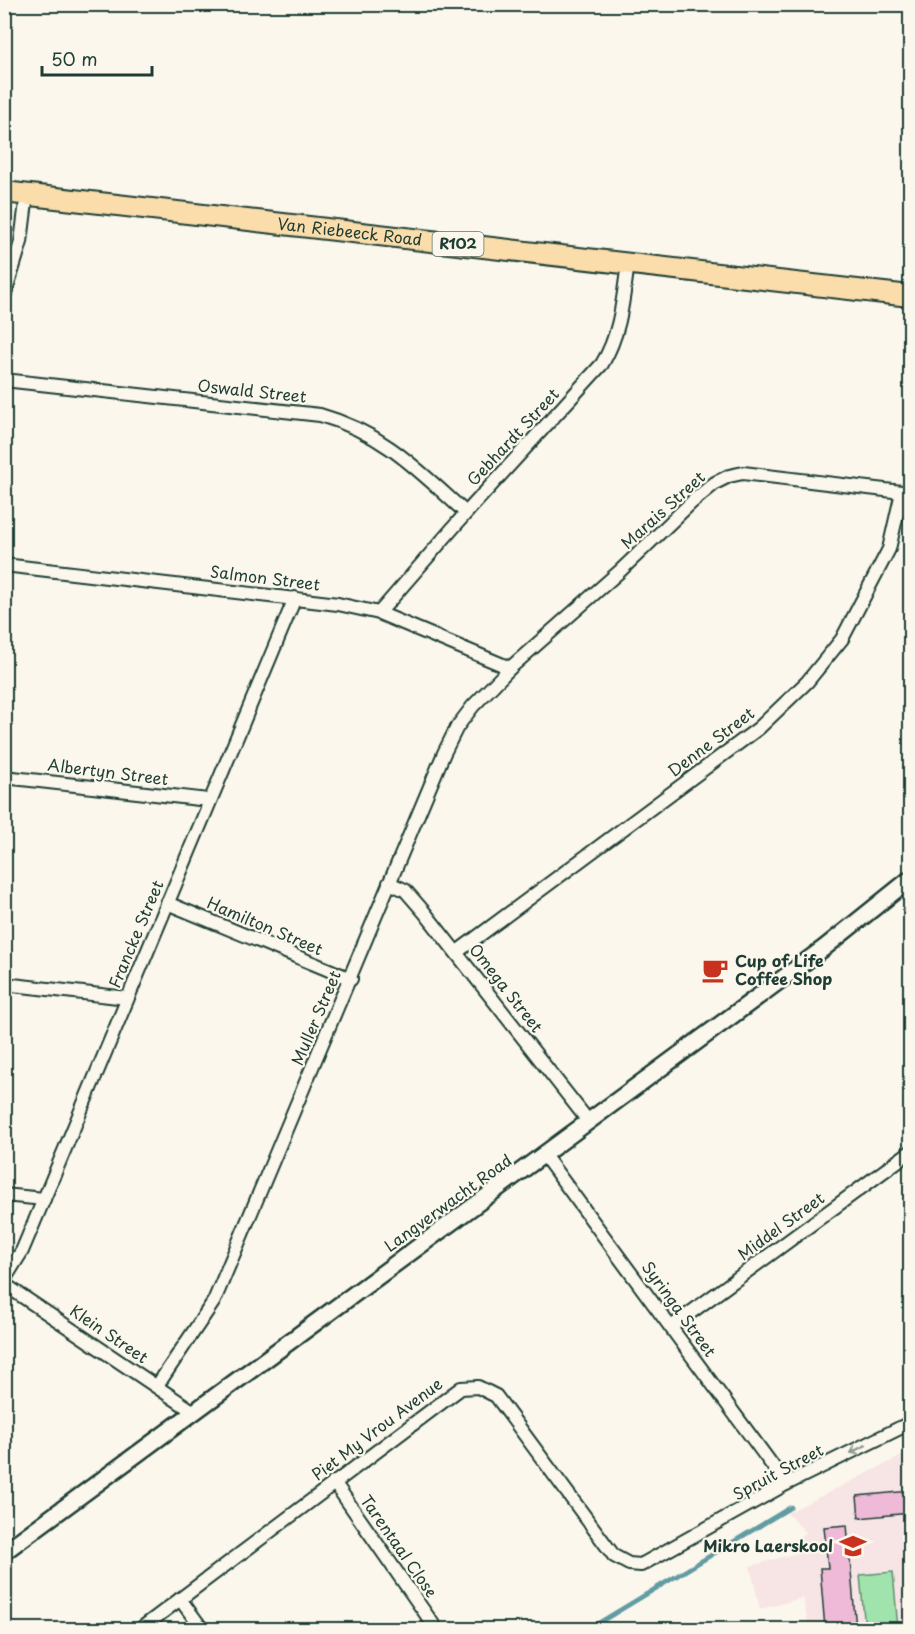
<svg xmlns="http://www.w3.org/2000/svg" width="915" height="1634" viewBox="0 0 915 1634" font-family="'Playpen Sans',sans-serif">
	<rect width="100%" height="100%" fill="#fbf7ec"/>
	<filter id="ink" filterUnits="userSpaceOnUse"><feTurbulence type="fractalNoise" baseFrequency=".0167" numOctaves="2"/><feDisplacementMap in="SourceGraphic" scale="12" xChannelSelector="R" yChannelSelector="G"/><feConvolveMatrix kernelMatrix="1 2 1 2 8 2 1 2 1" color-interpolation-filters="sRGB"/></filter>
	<g filter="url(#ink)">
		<!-- built -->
		<path fill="#f7e5e6" d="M910,1452V1629H809L803,1598L760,1609L750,1566L797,1553L795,1539L806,1533L787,1513Z"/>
		<!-- green -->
		<path fill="#a1e3ad" stroke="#609070" stroke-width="1.5" d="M893,1572L898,1629H865L860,1575Z"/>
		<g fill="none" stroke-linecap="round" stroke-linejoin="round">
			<!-- stream -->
			<path stroke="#629ca3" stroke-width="4.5" d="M587,1630L791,1507"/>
		</g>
		<!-- building -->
		<g fill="#eebad7" stroke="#1f3d34" stroke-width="1.5">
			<path d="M910,1491V1513L859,1518L857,1496Z"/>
			<path d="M847,1525L856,1629H825L820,1568H828L824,1527Z"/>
		</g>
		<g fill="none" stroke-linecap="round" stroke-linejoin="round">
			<!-- minor casing -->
			<g stroke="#1f3d34" stroke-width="16">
				<g id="minor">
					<path d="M4,297L21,242L27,194"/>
					<path d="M4,380L320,415C384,433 418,470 466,513"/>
					<path d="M4,565L338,604L379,613L510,668"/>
					<path d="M379,613L466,513L602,364C621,333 623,298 628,263"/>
					<path d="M4,777L208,800"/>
					<path d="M389,883L405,890L425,913L589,1122"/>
					<path d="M167,903L351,979"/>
					<path d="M457,952L759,728L807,682L842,639L889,549L902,492"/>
					<path d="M4,984L127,998"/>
					<path d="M544,1155L786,1484"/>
					<path d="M4,1195L44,1199"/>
					<path d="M4,1280L22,1251L44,1199L295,598"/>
					<path d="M4,1284L194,1412"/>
					<path d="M671,1327L910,1152"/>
					<path d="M157,1386L214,1301L444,753L457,727L473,706L510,668L620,571L692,502L715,483L729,476L743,473L910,493"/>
					<path d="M334,1482L437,1630"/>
					<path d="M180,1599L203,1630"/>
					<path d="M139,1630L461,1388L478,1387L496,1396L614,1556L629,1564L641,1565L786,1484L910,1423"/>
				</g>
			</g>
			<!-- tertiary casing -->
			<g stroke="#1f3d34" stroke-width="20">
				<path id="tertiary" d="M4,1552L824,948L910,879"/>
			</g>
			<!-- primary casing -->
			<g stroke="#1f3d34" stroke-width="24">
				<g id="primary">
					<path id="s1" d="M4,192L910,296"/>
				</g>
			</g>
			<!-- minor -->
			<use href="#minor" stroke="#fbf7ec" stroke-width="12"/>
			<!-- tertiary -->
			<use href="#tertiary" stroke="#fbf7ec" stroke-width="15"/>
			<!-- primary -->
			<use href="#primary" stroke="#faddab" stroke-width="20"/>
		</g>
		<!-- one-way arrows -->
		<defs><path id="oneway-shaft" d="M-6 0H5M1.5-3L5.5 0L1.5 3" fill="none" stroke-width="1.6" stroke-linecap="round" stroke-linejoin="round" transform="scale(1.5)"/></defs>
		<use stroke="#8d9a90" href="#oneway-shaft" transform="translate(858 1449) rotate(154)"/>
	</g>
	<!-- icons -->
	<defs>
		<g id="cafe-bare" transform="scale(2.07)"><path d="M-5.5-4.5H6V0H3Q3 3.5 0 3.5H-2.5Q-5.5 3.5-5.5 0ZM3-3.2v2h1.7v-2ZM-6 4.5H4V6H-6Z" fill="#c8321e" stroke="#fbf7ec" stroke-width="2.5" paint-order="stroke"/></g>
		<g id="school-bare" transform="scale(2.07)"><path d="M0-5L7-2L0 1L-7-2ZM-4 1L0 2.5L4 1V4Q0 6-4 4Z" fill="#c8321e" stroke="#fbf7ec" stroke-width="2.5" paint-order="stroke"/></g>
	</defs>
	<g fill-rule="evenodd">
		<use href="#cafe-bare" x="715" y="970"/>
		<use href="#school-bare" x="853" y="1546"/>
	</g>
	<g text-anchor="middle" stroke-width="4.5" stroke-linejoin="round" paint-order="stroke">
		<!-- shield labels -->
		<rect fill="#fbf7ec" stroke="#61756b" stroke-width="1.5" x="432.5" y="232" width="51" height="24" rx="4.5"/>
		<g font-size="15" font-weight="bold" fill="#1f3d34">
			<text x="458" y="249">R102</text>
		</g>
		<!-- street labels -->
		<g font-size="16" fill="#1f3d34" stroke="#fbf7ec">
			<text dy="6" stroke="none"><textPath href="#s1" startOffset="348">Van Riebeeck Road</textPath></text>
			<text transform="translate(252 391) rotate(6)" y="6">Oswald Street</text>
			<text transform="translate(513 437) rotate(-47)" y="6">Gebhardt Street</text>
			<text transform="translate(663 510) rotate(-42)" y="6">Marais Street</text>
			<text transform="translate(265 578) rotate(7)" y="6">Salmon Street</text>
			<text transform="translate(711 742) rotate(-37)" y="6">Denne Street</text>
			<text transform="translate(108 772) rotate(7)" y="6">Albertyn Street</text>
			<text transform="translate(265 926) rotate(23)" y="6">Hamilton Street</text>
			<text transform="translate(136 934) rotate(-67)" y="6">Francke Street</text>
			<text transform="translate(506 988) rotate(52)" y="6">Omega Street</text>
			<text transform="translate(316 1018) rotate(-67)" y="6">Muller Street</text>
			<text transform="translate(448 1203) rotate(-36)" y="6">Langverwacht Road</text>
			<text transform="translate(781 1226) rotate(-36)" y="6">Middel Street</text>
			<text transform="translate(679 1309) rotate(54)" y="6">Syringa Street</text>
			<text transform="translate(109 1334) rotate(34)" y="6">Klein Street</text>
			<text transform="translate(377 1429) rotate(-37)" y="6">Piet My Vrou Avenue</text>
			<text transform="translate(778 1472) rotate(-28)" y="6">Spruit Street</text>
			<text transform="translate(399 1546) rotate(55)" y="6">Tarentaal Close</text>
		</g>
		<!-- poi labels -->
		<g font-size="16" font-weight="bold" fill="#1f3d34" stroke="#fbf7ec" text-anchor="start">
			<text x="735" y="967">Cup of Life<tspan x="735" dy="18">Coffee Shop</tspan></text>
			<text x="833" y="1552" text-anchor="end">Mikro Laerskool</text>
		</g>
	</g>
	<!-- margin -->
	<rect width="915" height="1634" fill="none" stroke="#fbf7ec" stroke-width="24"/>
	<rect x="12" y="12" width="891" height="1610" fill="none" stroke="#1f3d34" stroke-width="2" filter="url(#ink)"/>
	<!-- scale -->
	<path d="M42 66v9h110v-9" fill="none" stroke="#1f3d34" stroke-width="3"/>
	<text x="51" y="66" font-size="18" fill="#1f3d34" stroke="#fbf7ec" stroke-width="4.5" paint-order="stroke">50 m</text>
</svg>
